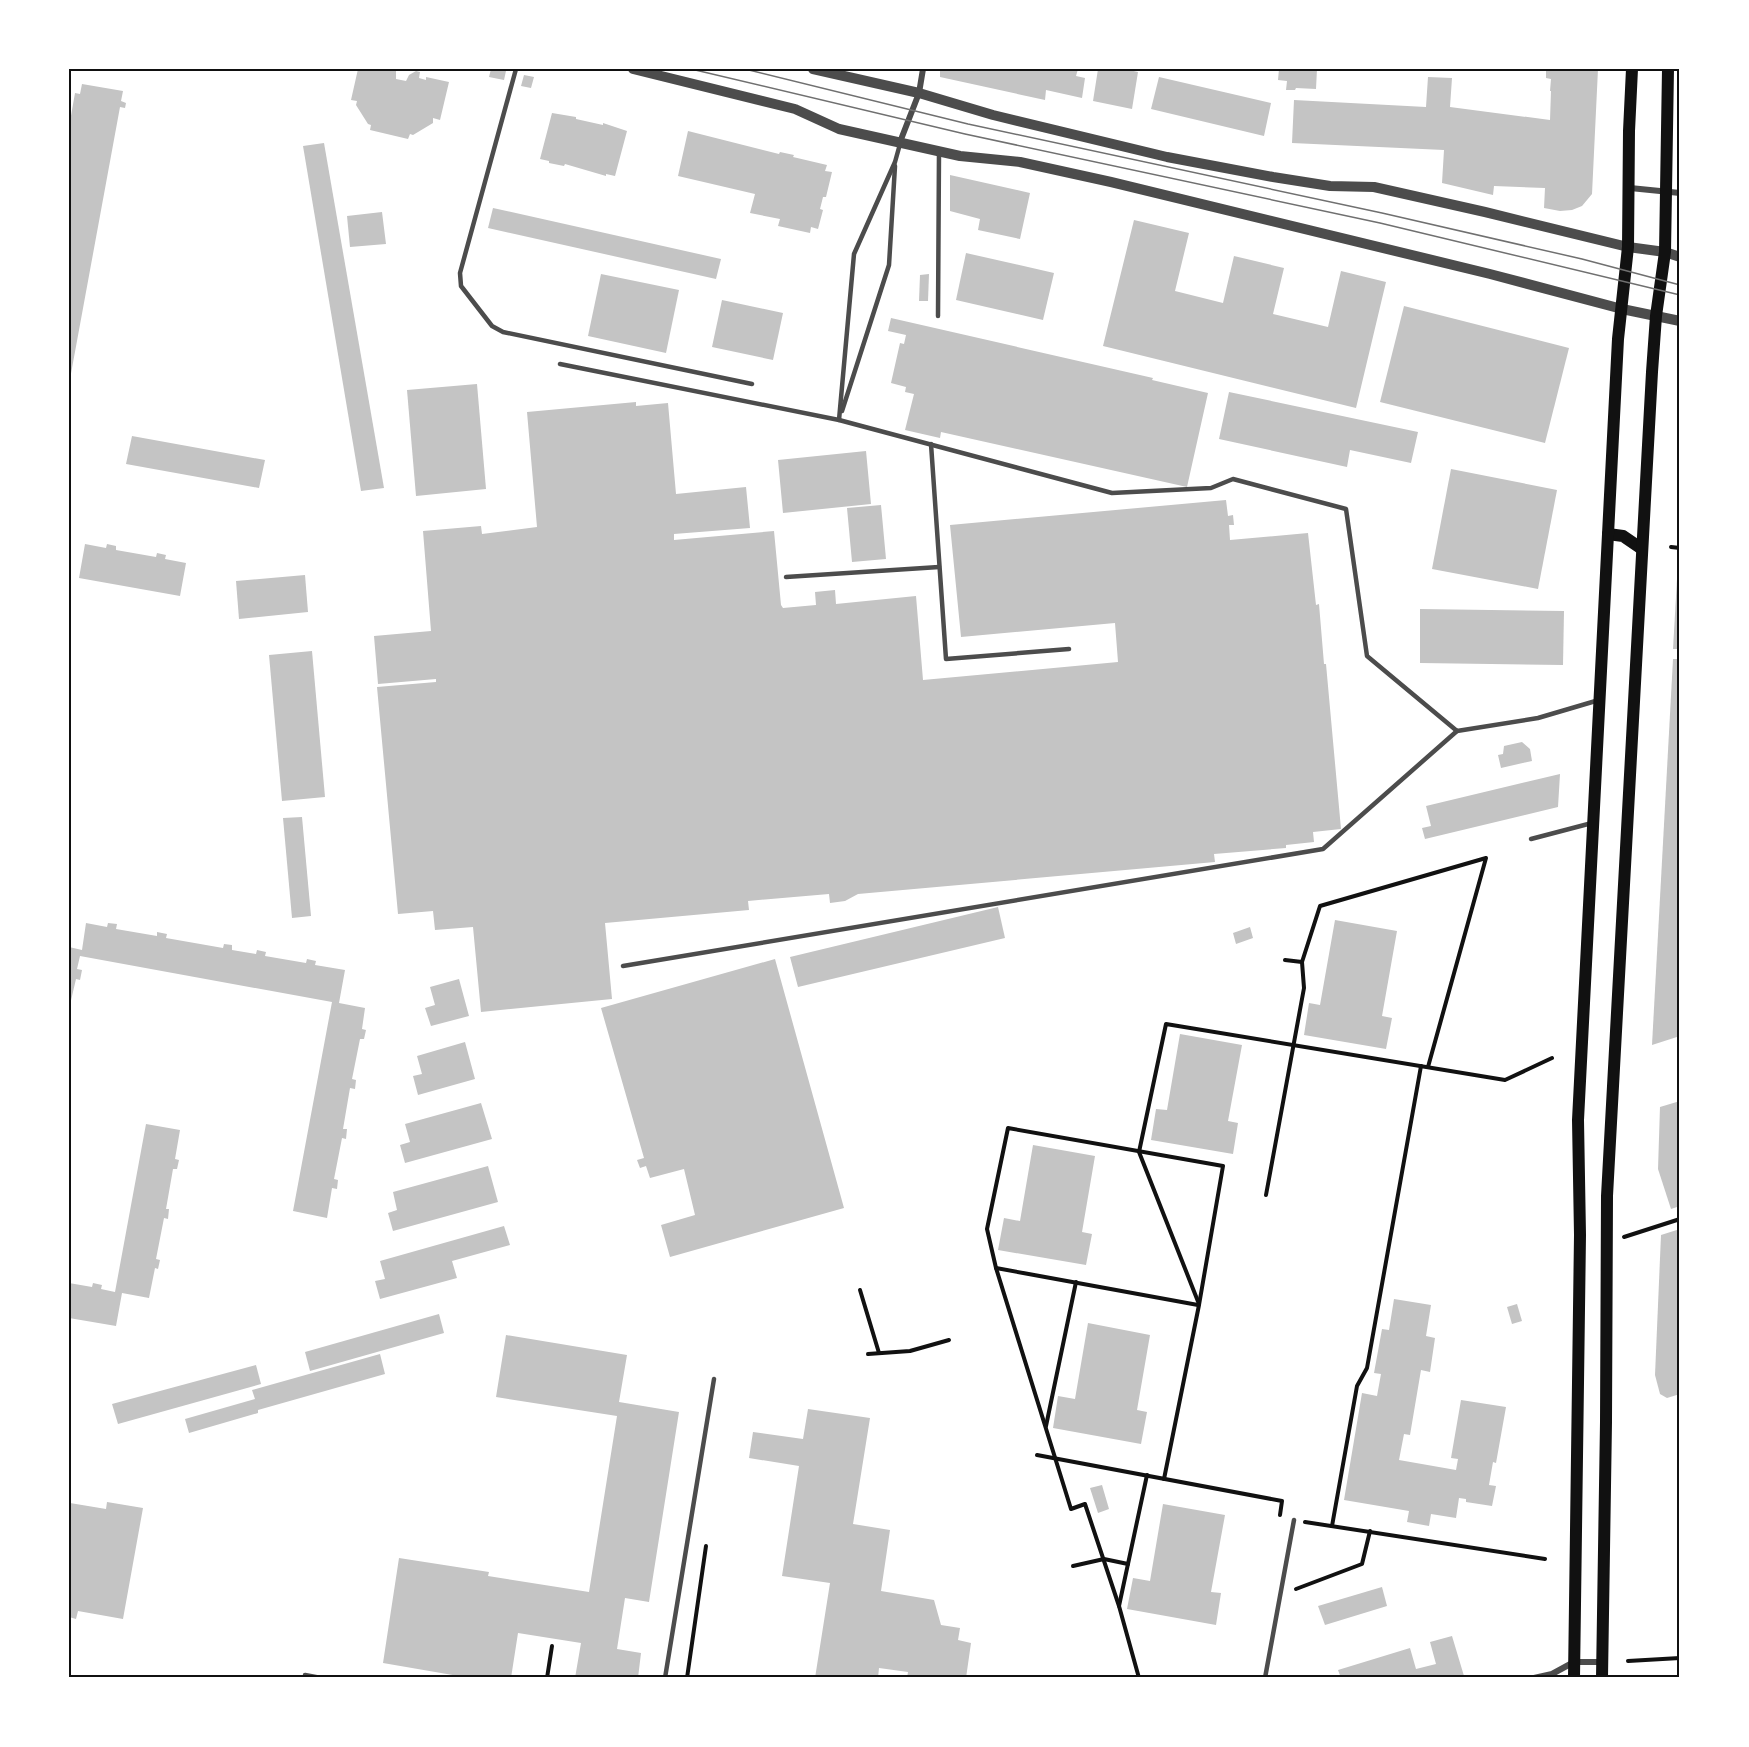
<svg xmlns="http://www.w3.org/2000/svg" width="1749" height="1747" viewBox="0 0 1749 1747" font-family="Inter,sans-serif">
	<rect width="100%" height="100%" fill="#fff"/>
	<!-- building -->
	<g fill="#c4c4c4">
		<path d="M358,69H379L387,71V69H396V79L406,81L409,75L416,71L420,72L419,78L426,80V77L449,82L440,120L433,118V123L413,135L410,134L408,139L370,130L371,125L368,124L356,105L357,101L351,100Z"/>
		<path d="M491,69L506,71L504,80L489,77Z"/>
		<path d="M940,69H1078L1076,76L1085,78L1082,98L1046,90L1045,100L940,77Z"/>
		<path d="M1098,69H1125L1138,72L1132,109L1093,101Z"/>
		<path d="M1279,69H1317L1316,89L1296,88L1295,90H1286L1287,81L1278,80Z"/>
		<path d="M1546,69H1598L1592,194L1582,206L1572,210L1560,211L1544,208L1545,188L1494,186L1493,195L1442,183L1444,150L1292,143L1294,100L1426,107L1428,77L1452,78L1450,107L1550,120L1551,91H1550L1551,79L1546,78Z"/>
		<path d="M524,75L534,77L531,88L521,86Z"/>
		<path d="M1159,77L1271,103L1264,136L1151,109Z"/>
		<path d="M82,84L123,91L121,101L126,103L125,108L120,107L70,379L69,127L75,93L80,94Z"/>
		<path d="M552,113L576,117V119L603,125V123L627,131L615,176L606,174V176L565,164L564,166L549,163V161L540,159Z"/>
		<path d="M688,131L779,154L780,152L794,155L793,157L827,165L825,171L832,172L826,197H823L820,209L823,210L818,229L811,227L810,233L778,226L780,219L750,213L755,194L678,176Z"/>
		<path d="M324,143L384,488L361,491L303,146Z"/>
		<path d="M950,175L1030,193L1020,239L978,230L980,219L950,211Z"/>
		<path d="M493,208L721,259L716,279L488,228Z"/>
		<path d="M382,212L386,244L350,247L347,216Z"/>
		<path d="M1134,220L1189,233L1175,291L1223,303L1234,256L1284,268L1273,314L1328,327L1341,271L1386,282L1356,408L1103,346Z"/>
		<path d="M966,253L1054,273L1043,320L956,300Z"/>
		<path d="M601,274L679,290L666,353L588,336Z"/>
		<path d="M929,274L928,301H919L920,275Z"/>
		<path d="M722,300L783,313L773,360L712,347Z"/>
		<path d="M1404,306L1569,348L1545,443L1380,402Z"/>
		<path d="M891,318L1153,378L1152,380L1208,393L1187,487L941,432L940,438L905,430L914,394L905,392L906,387L891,383L900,343L904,344L906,335L888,331Z"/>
		<path d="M477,384L486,489L416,496L407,390Z"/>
		<path d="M1229,392L1418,432L1411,463L1350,450L1347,467L1219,439Z"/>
		<path d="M636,402V406L668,403L676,494L746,487L750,528L674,534V540L774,531L781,605L783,608L816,605L815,592L835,590L836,604L916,596L923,680L1118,662L1115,623L961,637L950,525L1226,500L1228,516L1233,515L1234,525H1229L1230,540L1308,533L1316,605L1319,604L1324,664H1326L1341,829L1313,832L1314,842L1286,845V848L1214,854L1215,862L858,894L845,901L830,903L829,894L748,901L749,910L605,923L612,999L481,1012L473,927L435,930L433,911L398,914L377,687L436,682V679L378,684L374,636L431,631L423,531L481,526L482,534L537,527L527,412Z"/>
		<path d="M132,436L265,460L259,488L126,464Z"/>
		<path d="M866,451L871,504L783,513L778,460Z"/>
		<path d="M1451,469L1557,490L1538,589L1432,569Z"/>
		<path d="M881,505L886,559L852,562L847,508Z"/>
		<path d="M85,544L106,548L107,544L116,546V550L156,557L157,553L166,555L165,559L186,563L180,596L79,578Z"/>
		<path d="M305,575L308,612L239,619L236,581Z"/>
		<path d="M1677,579H1680V649H1673Z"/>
		<path d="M1420,609L1564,611L1563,665L1420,663Z"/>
		<path d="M312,651L325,797L282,801L269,655Z"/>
		<path d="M1673,659H1680V1036L1652,1045Z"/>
		<path d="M1522,742L1530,749L1532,761L1501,768L1498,755L1503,754L1504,746Z"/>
		<path d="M1560,774L1558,807L1425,839L1422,828L1431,826L1426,806Z"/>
		<path d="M302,817L311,916L292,918L283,818Z"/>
		<path d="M998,907L1005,938L798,987L790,957Z"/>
		<path d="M1335,920L1397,931L1382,1016L1392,1018L1386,1049L1304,1035L1309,1003L1320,1005Z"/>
		<path d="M86,923L107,927L108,923L117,924L116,929L157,936V932L167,934L166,938L223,948L224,944L232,945V950L256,954L257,950L266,952L265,956L306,963L307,959L316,961L315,965L345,970L339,1003L365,1008L362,1029L366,1030L364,1039H360L352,1079L356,1080L355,1089L350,1088L343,1129H347L346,1139L342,1138L334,1179L338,1180L337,1189L332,1188L327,1218L293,1211L332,1002L80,956L77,969L82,970L80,980L76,979L69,1009V947L82,950Z"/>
		<path d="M1250,927L1253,938L1236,944L1233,933Z"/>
		<path d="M775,959L844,1208L670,1257L661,1225L695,1215L684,1169L650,1178L646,1166L640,1168L637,1160L644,1158L601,1008Z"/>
		<path d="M459,979L469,1016L431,1026L425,1008L435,1005L430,987Z"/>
		<path d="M1180,1034L1242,1045L1228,1121L1238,1123L1233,1154L1151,1140L1156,1109L1167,1110Z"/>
		<path d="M465,1042L475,1079L418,1095L413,1076L422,1074L417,1056Z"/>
		<path d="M1680,1101V1206L1671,1209L1658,1169L1660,1107Z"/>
		<path d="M481,1103L492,1139L405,1163L400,1145L410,1142L405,1124Z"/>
		<path d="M146,1124L180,1130L175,1159L179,1160L177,1169H173L166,1209H169L168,1219L164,1218L156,1259L160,1260L158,1269L155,1268L149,1298L122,1293L116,1326L69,1318V1283L92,1287L93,1283L102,1285L101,1289L115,1292Z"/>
		<path d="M1033,1145L1095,1156L1082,1232L1092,1234L1086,1265L998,1250L1004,1218L1020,1221Z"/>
		<path d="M488,1166L498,1202L393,1231L388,1213L397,1210L393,1192Z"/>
		<path d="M504,1226L510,1245L452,1261L457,1278L380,1299L375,1281L385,1279L380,1261Z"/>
		<path d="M1680,1229V1394L1667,1398L1660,1394L1655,1375L1661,1235Z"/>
		<path d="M1394,1299L1431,1305L1426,1336L1435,1338L1430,1372L1421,1370L1410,1435L1404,1434L1399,1460L1456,1470L1458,1459L1451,1458L1461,1400L1506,1407L1496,1463L1493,1462L1489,1485L1496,1486L1492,1506L1466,1502V1499L1459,1498L1456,1518L1431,1514L1429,1526L1407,1522L1409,1511L1344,1500L1362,1393L1377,1396L1381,1374L1374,1373L1382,1329L1389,1330Z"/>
		<path d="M1517,1304L1522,1321L1512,1324L1507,1307Z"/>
		<path d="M439,1314L444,1333L310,1371L305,1352Z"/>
		<path d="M1088,1323L1150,1335L1137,1410L1147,1412L1141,1444L1053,1428L1058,1396L1075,1399Z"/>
		<path d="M506,1335L627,1355L619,1402L679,1412L649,1602L625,1598L617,1649L641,1653L638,1678H575L581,1643L518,1633L511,1678H470L383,1663L399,1558L489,1572L488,1576L589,1592L617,1416L496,1397Z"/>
		<path d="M380,1354L385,1374L258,1410V1413L189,1433L185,1419L255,1399L252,1390Z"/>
		<path d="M256,1365L261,1384L118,1424L112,1404Z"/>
		<path d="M808,1409L870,1418L853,1524L890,1530L881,1591L934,1600L941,1625L960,1628L958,1640L971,1643L966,1678H907L908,1672L879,1668L878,1678H815L830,1583L782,1576L799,1466L749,1458L753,1432L803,1439Z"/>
		<path d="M1102,1485L1109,1509L1098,1513L1090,1488Z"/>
		<path d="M107,1502L143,1508L123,1619L78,1611L76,1619L69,1617V1510L70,1503L106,1509Z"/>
		<path d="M1163,1504L1225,1515L1211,1592L1221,1593L1216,1625L1127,1609L1133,1578L1150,1581Z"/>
		<path d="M1382,1587L1387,1606L1325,1625L1318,1606Z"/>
		<path d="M1452,1636L1464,1676L1458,1678H1341L1338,1670L1410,1648L1416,1669L1436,1664L1430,1642Z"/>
	</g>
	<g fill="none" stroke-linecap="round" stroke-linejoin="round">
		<!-- path -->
		<g stroke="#111" stroke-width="4">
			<path d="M1671,547L1680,548"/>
			<path d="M1285,960L1302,962L1320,906L1486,858L1428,1067"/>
			<path d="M1266,1195L1304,988L1302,962"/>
			<path d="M1624,1237L1680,1219"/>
			<path d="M996,1268L1198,1305"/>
			<path d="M860,1290L879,1353"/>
			<path d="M1199,1304L1139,1152L1166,1024L1505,1080L1552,1058"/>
			<path d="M868,1354L910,1351L949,1340"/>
			<path d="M1046,1426L1076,1282"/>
			<path d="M1037,1455L1282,1501L1280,1515"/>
			<path d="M1305,1522L1545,1559"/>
			<path d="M1332,1526L1357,1386L1367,1368L1421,1066"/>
			<path d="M1073,1566L1104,1559L1128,1564"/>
			<path d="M1296,1589L1362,1564L1370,1531"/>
			<path d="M1119,1606L1085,1504L1071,1509L996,1268L987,1229L1008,1128L1223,1166L1199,1305L1164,1479"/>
			<path d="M1628,1661L1680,1658"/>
			<path d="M547,1678L552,1646"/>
			<path d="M687,1678L706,1546"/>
			<path d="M1139,1678L1119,1606L1147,1475"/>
		</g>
		<!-- service -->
		<g stroke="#4c4c4c" stroke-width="4.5">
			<path d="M516,69L460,273L461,286L492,326L503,332L752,384"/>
			<path d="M938,316L939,151"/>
			<path d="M560,364L839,420L1112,493L1211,488L1233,479L1346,509L1367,656L1457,731L1538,718L1599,700"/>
			<path d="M842,411L889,265L895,166"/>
			<path d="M839,420L854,254L895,162L900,144"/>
			<path d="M931,444L946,659L1069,649"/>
			<path d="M786,577L939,567"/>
			<path d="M1531,839L1592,823"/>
			<path d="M623,966L1323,849L1457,731"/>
			<path d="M305,1678V1675L321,1678"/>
			<path d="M665,1678L714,1379"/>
			<path d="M1265,1678L1294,1520"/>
		</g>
		<!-- minor -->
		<g stroke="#4c4c4c" stroke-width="6">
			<path d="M900,142L919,93L923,69"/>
			<path d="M1630,188L1680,193"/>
			<path d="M1534,1678L1552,1674L1574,1662H1602"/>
		</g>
		<!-- tertiary -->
		<g stroke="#4c4c4c" stroke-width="10">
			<path d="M633,69L795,109L839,129L960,156L1020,162L1111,182L1490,274L1622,309L1680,321"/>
			<path d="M813,69L919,93L993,115L1167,157L1273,177L1330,186L1374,187L1485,212L1628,247L1665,252L1680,257"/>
		</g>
		<!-- secondary -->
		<g stroke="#111" stroke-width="12">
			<path d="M1608,534L1623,536L1642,549"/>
			<path d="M1574,1678L1580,1235L1578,1120L1618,339L1628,247L1629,131L1632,69"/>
			<path d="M1602,1678L1606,1422L1607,1196L1652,372L1656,316L1665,252L1668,69"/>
		</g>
		<!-- tram -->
		<g stroke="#707070" stroke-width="1.5">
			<path d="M691,69L965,134L1380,223L1680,295"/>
			<path d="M745,69L968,124L1382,213L1582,259L1680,285"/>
		</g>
	</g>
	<!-- border -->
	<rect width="1749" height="1747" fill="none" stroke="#ffffff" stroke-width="141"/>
	<rect x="70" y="70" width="1608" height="1606" fill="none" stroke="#111" stroke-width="2"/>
</svg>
